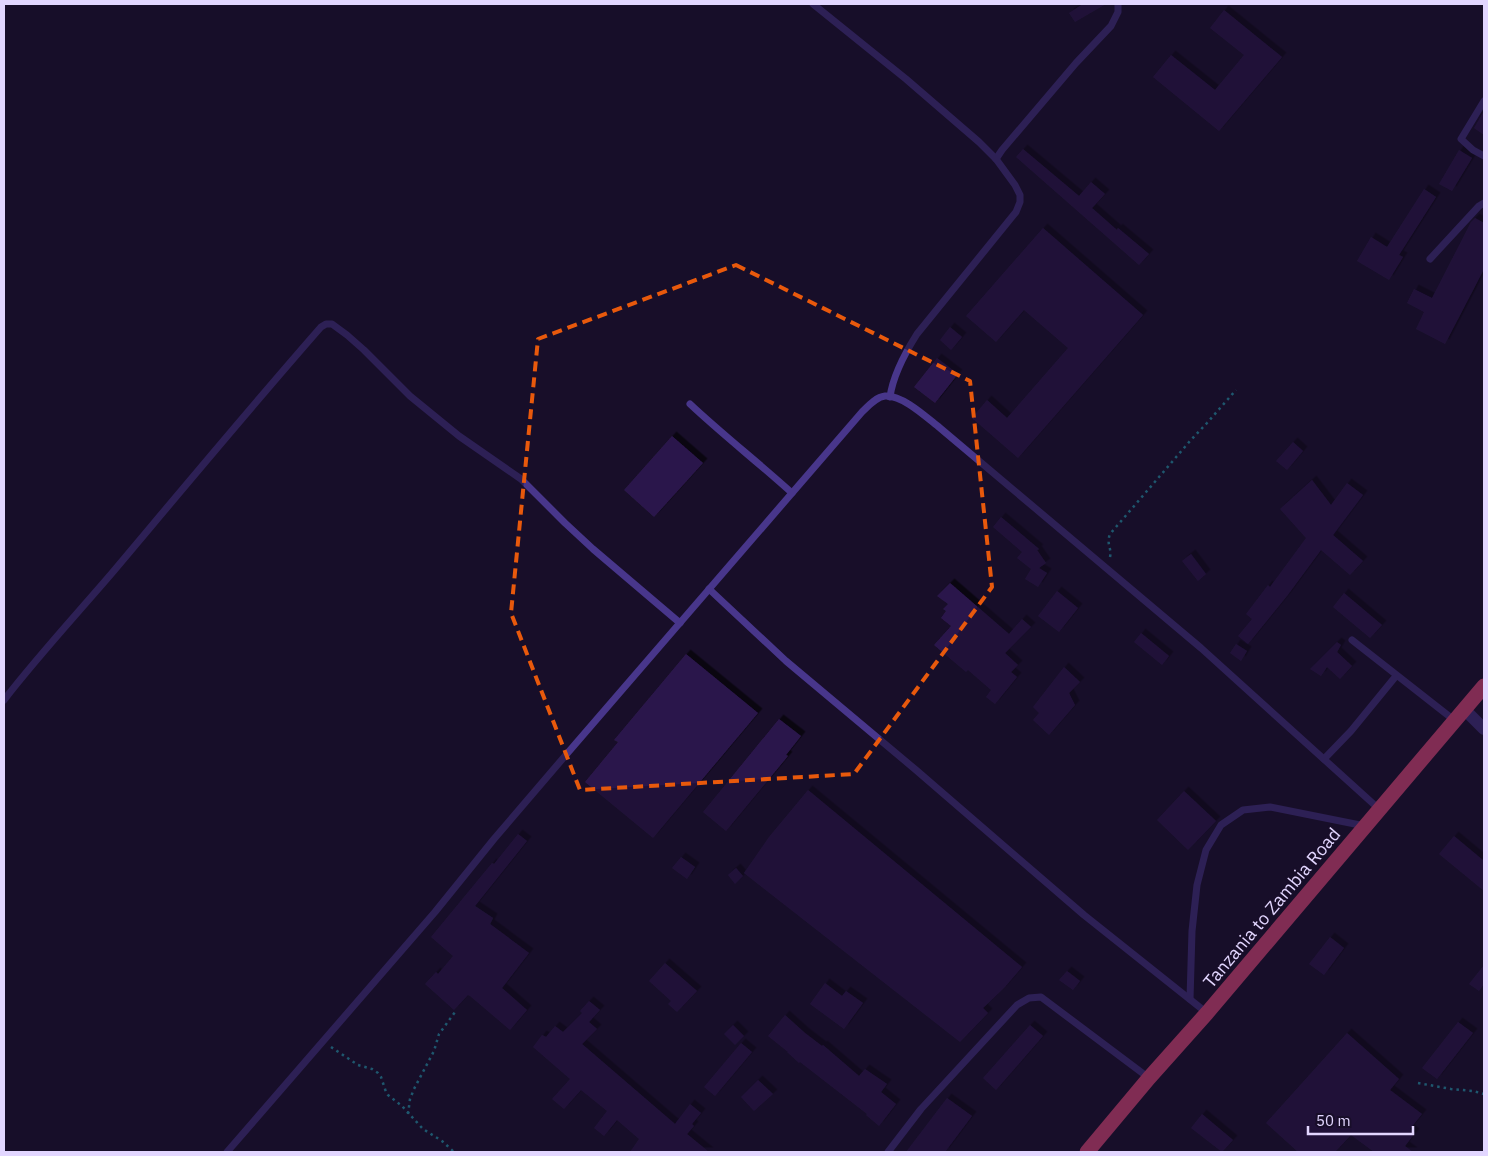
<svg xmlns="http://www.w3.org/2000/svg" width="1488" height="1156" viewBox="0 0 1488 1156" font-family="'IBM Plex Sans',sans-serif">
	<defs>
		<filter id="shadow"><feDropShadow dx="4.5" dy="-4.5" stdDeviation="0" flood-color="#0009"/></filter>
	</defs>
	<rect width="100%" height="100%" fill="#180e29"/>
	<!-- building -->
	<g fill="#2c194b" filter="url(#shadow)">
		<path d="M1083,4H1106L1075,22L1069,13Z"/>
		<path d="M1224,10L1282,57L1219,131L1153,77L1171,55L1215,90L1244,55L1210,28Z"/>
		<path d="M1484,111V135L1474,128Z"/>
		<path d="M1023,149L1079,196L1091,182L1105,194L1092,208L1117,230L1118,228L1149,254L1139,265L1016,157Z"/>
		<path d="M1459,150L1472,158L1452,191L1439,184Z"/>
		<path d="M1424,189L1436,197L1399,255L1403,257L1389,280L1357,261L1371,237L1387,247Z"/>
		<path d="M1475,218L1484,223V269L1445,344L1416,329L1424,312L1407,303L1414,289L1432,298L1471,222Z"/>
		<path d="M1043,228L1143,315L1018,458L972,418L987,400L1007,418L1068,348L1024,310L996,342L966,316Z"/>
		<path d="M950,327L962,337L951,350L940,340Z"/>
		<path d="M937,358L958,374L935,403L914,387Z"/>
		<path d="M672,436L703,463L654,517L624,490Z"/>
		<path d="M1293,442L1303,451L1287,470L1276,461Z"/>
		<path d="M1312,480L1331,505L1347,483L1363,495L1333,535L1363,561L1350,575L1321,550L1287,596L1248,644L1238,636L1252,619L1246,614L1268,585L1270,587L1306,538L1280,509Z"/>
		<path d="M1001,517L1039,549L1037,550L1046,563L1039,568L1047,573L1038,587L1025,579L1031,569L1017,558L1022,552L993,527Z"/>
		<path d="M1191,554L1206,574L1198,581L1182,561Z"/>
		<path d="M950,583L1009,634L1022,619L1031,627L1005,653L1018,665L1011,672L1017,677L995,704L986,697L991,690L968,670L966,672L934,645L951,626L941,618L946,611L943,609L948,604L937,596Z"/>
		<path d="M1057,591L1078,608L1059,632L1038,616Z"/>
		<path d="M1344,593L1382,625L1370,638L1333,607Z"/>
		<path d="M1141,633L1169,656L1162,665L1134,642Z"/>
		<path d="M1337,642L1341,645L1337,652L1352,666L1340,679L1327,667L1321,676L1310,669Z"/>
		<path d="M1236,644L1247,651L1241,661L1230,653Z"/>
		<path d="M686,654L758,713L653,838L585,782L618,742L614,740Z"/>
		<path d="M1064,667L1080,682L1069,693L1075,705L1049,735L1033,720L1039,713L1033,707Z"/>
		<path d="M779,719L801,736L786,755L788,756L726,831L703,812Z"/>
		<path d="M808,790L1022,967L1004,988L983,1008L988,1013L960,1042L744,873L769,837Z"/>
		<path d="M1184,791L1216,821L1188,850L1157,820Z"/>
		<path d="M518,834L527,841L475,906L493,918L490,924L529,953L502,988L527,1010L510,1030L470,996L468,995L454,1010L425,984L436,972L438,974L453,956L431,937L492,863L494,864Z"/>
		<path d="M1454,836L1484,861V891L1439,854Z"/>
		<path d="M681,857L695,867L687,879L672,868Z"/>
		<path d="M736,868L743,876L735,884L728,875Z"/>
		<path d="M1330,937L1344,948L1324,975L1309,964Z"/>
		<path d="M665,963L697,991L677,1012L668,1004L671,1001L649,981Z"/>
		<path d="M1484,965V984L1479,991L1469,984Z"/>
		<path d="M1067,971L1080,981L1073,990L1059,980Z"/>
		<path d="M825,983L842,996L846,991L863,1003L844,1029L810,1004Z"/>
		<path d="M589,1001L600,1010L589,1022L597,1029L582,1044L675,1124L690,1104L701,1113L692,1124L694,1126L687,1134L709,1152H630L639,1139L617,1120L604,1136L594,1128L607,1111L581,1090L564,1109L552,1099L570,1079L533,1047L542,1035L546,1037L555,1026L563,1032L582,1013L580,1011Z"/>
		<path d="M785,1015L805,1033L822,1046L823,1045L859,1076L865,1069L887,1084L881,1092L896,1104L879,1126L866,1115L867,1114L800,1062L799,1063L787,1052H788L768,1036Z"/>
		<path d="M1458,1022L1473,1033L1437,1079L1422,1068Z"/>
		<path d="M733,1025L744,1036L735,1045L724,1034Z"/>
		<path d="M1030,1025L1043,1036L996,1090L983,1078Z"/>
		<path d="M1347,1033L1399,1079L1390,1090L1422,1114L1410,1129L1415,1133L1405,1146L1413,1152H1374L1351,1135L1335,1152H1298L1266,1123Z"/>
		<path d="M741,1043L752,1052L715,1096L704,1087Z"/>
		<path d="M758,1080L773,1094L754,1111L741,1097Z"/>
		<path d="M947,1098L972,1116L945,1152H906Z"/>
		<path d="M1202,1114L1233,1140L1222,1152L1191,1128Z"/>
	</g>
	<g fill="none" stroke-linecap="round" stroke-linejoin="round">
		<!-- path -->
		<g stroke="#27b0c2" stroke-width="2.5" stroke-dasharray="2.5 4" stroke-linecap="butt">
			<path d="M1110,557C1112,548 1106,544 1110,534L1190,441L1207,423L1236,390"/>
			<path d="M331,1047L358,1065L372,1069L378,1073L381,1077L386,1092L388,1095L402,1106L423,1129L442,1141L454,1152"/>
			<path d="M1418,1083L1451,1089L1473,1091L1484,1094"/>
			<path d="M408,1114L410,1099L414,1089L434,1051L439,1034L455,1012"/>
		</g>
		<!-- lane -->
		<g stroke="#48368b" stroke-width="7">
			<path d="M813,4L906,79L979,142L996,159L1015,185L1020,195V202L1016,212L917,334C905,353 893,375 890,397"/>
			<path d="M1484,101L1461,139L1473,150L1484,156"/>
			<path d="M996,159L1002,150L1076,63L1111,26L1118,12V4"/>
			<path d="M1430,259L1479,206L1484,203"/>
			<path d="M690,404C723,435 759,463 792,493"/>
			<path d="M709,589L786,661L916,770L1084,915L1207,1013"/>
			<path d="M1352,640L1454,720"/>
			<path d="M4,700C38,656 76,615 112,573C181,491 250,408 321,327L326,324H332L347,335L364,350L410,396L459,436L521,479L565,523L593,549L680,623"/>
			<path d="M1324,759L1351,731L1396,676"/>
			<path d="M1190,999L1192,931L1197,885L1206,850L1221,825L1243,810L1270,807L1365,826"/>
			<path d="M227,1152L435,912L494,839L565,756L862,412C868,406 876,397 885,396C903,395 926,417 940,428L1201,648L1379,809"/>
			<path d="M888,1152L921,1109L1017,1005L1029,998L1041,997L1149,1078"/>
		</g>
		<!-- street -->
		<path stroke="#48368b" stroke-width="12" d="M1464,709L1484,729"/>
		<!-- highway -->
		<path stroke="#ff5185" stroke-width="15" d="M1087,1152L1149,1078L1207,1013L1484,686"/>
	</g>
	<!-- marked area -->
	<path d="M0 0H1488V1156H0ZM736,265L970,381L992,587L854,774L580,790L511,613L538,339Z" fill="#180e29" fill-opacity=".55" fill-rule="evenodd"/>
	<path fill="none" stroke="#e8590c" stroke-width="4" stroke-dasharray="10 6" stroke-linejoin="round" d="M736,265L970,381L992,587L854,774L580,790L511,613L538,339Z"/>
	<g text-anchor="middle" stroke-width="4" stroke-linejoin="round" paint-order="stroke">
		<!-- street labels -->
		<g font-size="18" fill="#e2d6ff" stroke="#180e29">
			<text transform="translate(1272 908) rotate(-50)" y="6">Tanzania to Zambia Road</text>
		</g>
	</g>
	<!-- border -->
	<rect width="1488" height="1156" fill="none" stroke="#e2d6ff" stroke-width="10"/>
	<!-- scale -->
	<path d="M1308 1126v8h105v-8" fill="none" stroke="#e2d6ff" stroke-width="2.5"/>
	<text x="1316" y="1126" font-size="15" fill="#e2d6ff" stroke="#180e29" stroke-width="4" paint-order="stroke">50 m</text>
</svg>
